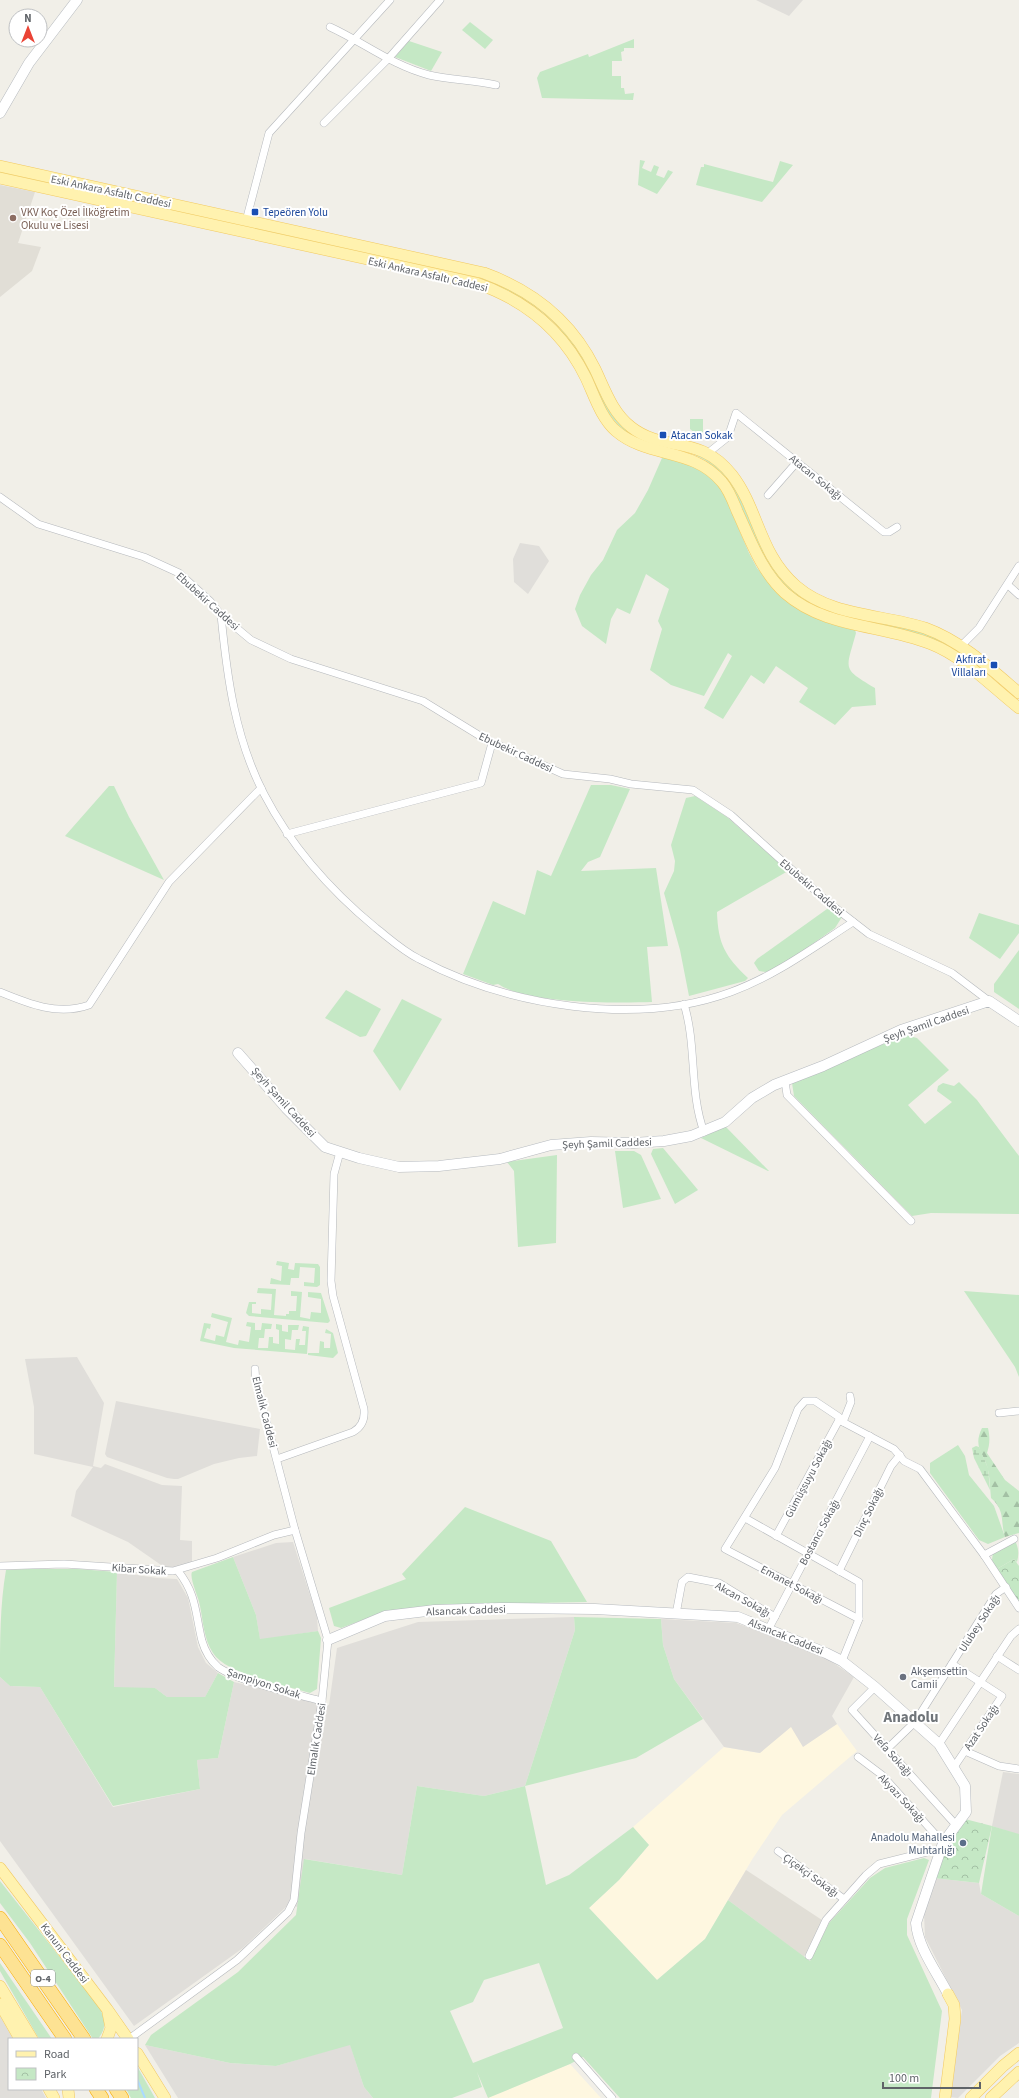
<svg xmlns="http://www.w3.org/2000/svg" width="1019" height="2098" viewBox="0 0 1019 2098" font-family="'Source Sans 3',sans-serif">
	<defs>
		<pattern id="forest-firs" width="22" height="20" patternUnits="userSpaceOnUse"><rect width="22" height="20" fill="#c5e8c5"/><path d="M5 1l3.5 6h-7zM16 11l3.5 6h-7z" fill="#a3c0a4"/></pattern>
		<pattern id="wetland-marsh" width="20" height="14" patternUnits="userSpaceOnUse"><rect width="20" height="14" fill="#c5e8c5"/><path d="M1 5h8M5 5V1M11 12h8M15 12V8" fill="none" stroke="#a3c0a4"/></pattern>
		<pattern id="park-crowns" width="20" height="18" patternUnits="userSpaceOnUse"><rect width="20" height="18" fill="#c5e8c5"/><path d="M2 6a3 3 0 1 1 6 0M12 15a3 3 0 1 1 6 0" fill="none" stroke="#a3c0a4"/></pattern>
	</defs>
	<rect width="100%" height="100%" fill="#f1efe8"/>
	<!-- commercial -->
	<g fill="#fef7e0">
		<path d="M837,1724L857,1751L782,1815L753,1858L705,1939L657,1980L589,1908L619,1880L649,1845L633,1827L724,1747L759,1753L791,1726L804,1746Z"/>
		<path d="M570,2064L601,2098H487Z"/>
	</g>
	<!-- industrial -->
	<g fill="#e0deda">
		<path d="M756,0H803L789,16Z"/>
		<path d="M520,543L539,546L549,561L528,594L514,582L513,559Z"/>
		<path d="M77,1357L104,1403L93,1466L101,1468L105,1464L162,1485L182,1486L180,1540L192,1541V1564L180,1567H164L128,1542L71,1516L76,1491L93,1467L34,1454V1407L25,1359Z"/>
		<path d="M116,1401L260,1429L257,1456L239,1458L214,1464L178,1479H174L167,1478L107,1457L105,1454Z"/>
		<path d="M293,1542L317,1617L318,1631L260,1640L256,1615L233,1557L276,1543Z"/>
		<path d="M117,1572L157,1578L177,1579L188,1598L198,1647L206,1663L218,1673L205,1697H167L155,1688H114Z"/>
		<path d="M574,1617L575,1630L525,1786L484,1796L417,1786L402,1875L305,1859L298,1907L288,1905L243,1948L134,2026L0,1841V1677L10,1686L40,1687L113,1807L200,1789L197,1760L218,1758L234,1682L329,1705L337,1648L418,1622Z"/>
		<path d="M661,1619L736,1623L816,1651L854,1677L832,1716L837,1724L803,1747L791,1727L760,1753L724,1747L674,1679L663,1645Z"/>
		<path d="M1003,1772L1019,1774V1835L992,1826Z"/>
		<path d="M933,1878L979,1883L981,1894L1019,1916V2043L1000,2056L958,2098L948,2097L962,2010L925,1937L924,1913Z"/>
		<path d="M0,2016L13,2039H9V2089H41L46,2098H0Z"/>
		<path d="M350,2044L364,2087L373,2098H178L145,2045L230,2063L276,2066Z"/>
	</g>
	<!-- education -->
	<g fill="#e1ded6">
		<path d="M0,185L35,192L18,243L41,247L32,271L0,297Z"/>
		<path d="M746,1870L822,1920L804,1957L728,1900Z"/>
	</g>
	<!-- green -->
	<g fill="#c5e8c5" fill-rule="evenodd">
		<path d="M470,22L493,40L485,49L462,30Z"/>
		<path d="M634,39V48H624V51L621,52L622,61H612V76H621V88H624L625,94L634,93L633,100L542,98L537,78L540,72L588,54L589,57Z"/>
		<path d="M409,41L442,52L431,71L395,57Z"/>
		<path d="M640,160L645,161L642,168L651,172L654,165L659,167L656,175L664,178L668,170L673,172L657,194L638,185Z"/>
		<path d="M780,161L793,165L762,202L696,185L701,167H704V164L773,182Z"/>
		<path d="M0,170L238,222L237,226L0,173Z"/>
		<path d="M240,223L498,282L543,308L580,350L614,415L716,463L735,487L763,550L777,571L799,593L917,630L947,642L991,674L989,677L959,653L837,616L808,603L794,594L781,582L764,560L728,482C719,470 709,461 695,455C672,445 645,448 625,431C591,403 586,354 554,323C507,277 445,272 384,258C336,248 287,237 239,226Z"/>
		<path d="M690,419H703V433H695L690,429Z"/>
		<path d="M665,457L700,467L721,487L749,553L757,568L774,588L813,617L855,630L856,633C846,670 841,668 875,688L876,705L852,707L835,725L799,702L808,688L776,666L764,684L751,675L723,719L704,708L732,656L728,653L704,696L671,685L650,670L662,629L658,621L669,589L646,574L630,614L617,608L611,619L606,644L582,626L575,609L580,595L591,575L603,560L617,530L635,513L648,490L662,458Z"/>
		<path d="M591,785H611L630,789L600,857L588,862L581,871L656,868L668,946L647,947L652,1002C615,1003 528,1004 498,984L493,985L463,974L493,901L525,915L537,870L551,876Z"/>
		<path d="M109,786H114L129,817L164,880L65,836Z"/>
		<path d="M695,796L727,817L788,871L717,912C718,944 725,956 748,978L745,981L689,996L680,950L664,893L674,871L675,861L671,845L686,798Z"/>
		<path d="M827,909L835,910L842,917L835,928L804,950L779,966L766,972L759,971L754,963L757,959Z"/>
		<path d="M979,913L1019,925V933L1000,959L969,938Z"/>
		<path d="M1019,950V1009L994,992V984Z"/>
		<path d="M346,990L381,1009L366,1036L360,1037L325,1018Z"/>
		<path d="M402,999L442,1019L400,1091L373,1051Z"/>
		<path d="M905,1035L917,1038L949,1070L908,1105L925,1124L952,1102L937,1091L938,1086L943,1083L954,1086L959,1082L977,1100L1019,1156V1214L931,1213L912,1216L794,1096L792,1083L797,1080Z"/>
		<path d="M725,1126L769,1171H768L701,1138Z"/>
		<path d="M663,1148L698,1190L675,1204L651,1154L653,1149Z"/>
		<path d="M615,1151H634L641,1155L661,1199L623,1208Z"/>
		<path d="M557,1155L556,1243L518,1247L514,1171L507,1162Z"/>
		<path d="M277,1261L289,1263L288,1269L294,1270L295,1263L318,1264L320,1267V1285L317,1287L304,1286V1282L314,1283L315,1268L300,1267L299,1278H291L290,1285L270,1284L271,1278L281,1281L282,1266L276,1265Z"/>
		<path d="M258,1288L276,1289L274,1315L286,1316V1314H289V1311H296L297,1296H291V1291L302,1292L300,1317L310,1319L311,1312L321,1313V1299L308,1297V1292L321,1293L330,1321L328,1323L249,1316L246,1313L249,1302H256V1304H252V1313L261,1314V1309L271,1310L272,1294L257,1293Z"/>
		<path d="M964,1291L1019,1295V1377L1015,1367Z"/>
		<path d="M212,1313L232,1318L226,1342L238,1345L239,1340L249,1342L251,1327L246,1326L247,1322L255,1323V1330H261L262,1323L272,1324L271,1329H265L264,1338H259L258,1348H268L269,1337H273V1343L279,1344V1330L276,1329V1324L282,1325V1331L288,1332V1325H299L298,1330H292L291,1340L285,1339V1349L295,1350L296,1339H300L299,1345H305L306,1331H302L303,1326L309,1327L307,1354L234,1348L200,1341L204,1323L211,1324L210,1329L207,1328L204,1338L215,1341L216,1335L224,1337L228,1322L211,1317Z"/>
		<path d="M326,1329L333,1333L338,1353L333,1358L308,1355V1353H319L320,1341L324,1342V1348H330L331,1334L325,1333Z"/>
		<path d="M958,1445L965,1456L969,1475L994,1506L1005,1537L988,1544L979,1540L930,1473V1463Z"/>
		<path d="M465,1507L551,1541L587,1602L435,1605L384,1612L341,1628L334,1626L329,1608L406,1579L402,1574Z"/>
		<path d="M1015,1541C1019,1548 1019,1555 1017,1562L1014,1559L997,1569L992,1560L993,1552Z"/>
		<path d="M233,1557L256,1615L260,1639L318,1631L321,1638L317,1689L310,1693C285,1685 227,1675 213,1653C204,1640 203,1621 200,1606C199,1598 189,1578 192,1572Z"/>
		<path d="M28,1569H78L117,1572L114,1687L155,1688L167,1697H205L218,1673L234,1682L218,1758L197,1760L200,1789L113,1806L40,1687L10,1686L0,1677C0,1642 0,1604 6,1570Z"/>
		<path d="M574,1617L661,1619L663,1645L674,1679L703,1719L636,1758L525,1786L546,1885L569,1875L633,1827L649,1845L619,1880L589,1908L657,1980L705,1939L728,1900L810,1961L829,1923L870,1878L885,1868L924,1858L929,1860L907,1919V1935L942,2011L931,2098H620L583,2057L570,2064L488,2098L477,2072L482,2087L452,2098H373L364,2087L350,2045L276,2066L230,2063L145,2045L151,2035L238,1972L296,1915L304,1859L402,1875L417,1786L484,1796L525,1786L575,1630ZM539,1963L563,2028L473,2063L450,2011L473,2002L484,1980Z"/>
		<path d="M992,1826L1019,1834V1916L981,1894Z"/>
		<path d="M0,1881L100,2008C105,2021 107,2027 98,2039H93L30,1943L0,1903Z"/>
		<path d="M0,1963L52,2039H39L0,1971Z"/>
		<path d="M137,2066L155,2098H131L126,2089H137Z"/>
	</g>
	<!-- forest -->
	<path fill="url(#forest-firs)" d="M982,1428H988C990,1437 990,1444 987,1453L1005,1480L1019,1491V1533L1005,1537C1000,1522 1006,1511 991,1498C990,1489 990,1480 988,1470C985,1454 972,1448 982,1428Z"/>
	<!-- wetland -->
	<path fill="url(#wetland-marsh)" d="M976,1446L979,1447L988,1468L990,1490L974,1458L972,1448Z"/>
	<!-- park -->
	<g fill="url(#park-crowns)">
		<path d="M1014,1559L1019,1566V1603L997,1569Z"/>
		<path d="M965,1819L992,1826L979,1883L933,1878L947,1844Z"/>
	</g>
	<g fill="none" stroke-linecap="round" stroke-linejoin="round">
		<!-- stream -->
		<path stroke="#aadaff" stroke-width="2" d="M137,2079L145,2098"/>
		<!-- street casing -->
		<g stroke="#b5b8bc" stroke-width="8">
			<g id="street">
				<path d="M330,27C363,42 393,66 429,75C450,80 474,80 496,85"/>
				<path d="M324,123L388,59L440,0"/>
				<path d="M246,221L269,133L390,0"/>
				<path d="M708,453L728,437L736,413L884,532H889L897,527"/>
				<path d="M768,495L797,462"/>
				<path d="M0,497L38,524L144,557L179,573L210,601L221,615L251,640L291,659L423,701L485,739L563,774L610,779L631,784L693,790L731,815L829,903L869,934L952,973L989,1001"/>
				<path d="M1008,585L1019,595"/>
				<path d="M221,615C227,677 235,738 264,794C291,846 331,891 376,928C390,939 403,951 419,959C507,1006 636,1027 731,992C775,976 814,947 853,922"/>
				<path d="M961,646L979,628L1019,566"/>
				<path d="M287,834L481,783L492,743"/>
				<path d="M0,992C29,1004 58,1016 89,1005L169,882L261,788"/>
				<path d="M684,1004C697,1046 689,1091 704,1132"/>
				<path d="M785,1081L787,1095L911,1221"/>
				<path d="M999,1413L1019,1411"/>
				<path d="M843,1422L851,1402L850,1396"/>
				<path d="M277,1459L353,1432C362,1427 365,1419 364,1409L333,1296L331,1281L334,1174L340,1152"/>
				<path d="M745,1518L859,1582V1619L842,1661"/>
				<path d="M776,1536L839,1420"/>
				<path d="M984,1555L1014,1539"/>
				<path d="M0,1566L64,1564L173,1571L217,1558L274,1535L295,1530"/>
				<path d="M178,1571C197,1595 195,1613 202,1641C205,1651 210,1660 218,1667C237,1681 296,1694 322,1701"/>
				<path d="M839,1571L891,1466L900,1455"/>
				<path d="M676,1614L682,1582L688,1577L719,1583L775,1617"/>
				<path d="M859,1619L725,1549L775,1468L798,1409L805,1401H815L839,1417V1420L894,1449L904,1461L920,1469L984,1555L1019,1608"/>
				<path d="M769,1628L870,1436"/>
				<path d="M997,1656L1019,1670"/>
				<path d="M952,1664L1002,1696L954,1767"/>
				<path d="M875,1687L852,1710L956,1825"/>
				<path d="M939,1744L1011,1636L1019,1629"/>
				<path d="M887,1749L915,1722L996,1594L1006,1587"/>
				<path d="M965,1751L999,1766L1019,1769"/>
				<path d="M858,1757L882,1775L943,1843"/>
				<path d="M778,1851L844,1899"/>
				<path d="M809,1956L826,1920L866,1875L879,1864L931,1851L939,1854"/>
				<path d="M129,2039L237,1960L288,1912L294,1900L301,1833L322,1701L328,1640L295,1530L256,1382L255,1369"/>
				<path d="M576,2057L612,2098"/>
			</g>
		</g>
		<!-- secondary casing -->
		<g stroke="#b6babf" stroke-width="11">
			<g id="secondary">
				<path d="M0,113L29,63L77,0"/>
				<path d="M238,1053L286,1108L325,1147L359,1158L399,1167L439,1166L500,1159L551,1145L591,1142L633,1143L664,1141L691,1136L725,1122L752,1098L774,1085L823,1066L901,1030L989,1001L1019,1021"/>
				<path d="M328,1640L385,1616L435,1610L500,1608L595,1609L738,1617L826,1653L842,1661L875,1687L939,1744L965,1786L966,1812L943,1843L916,1923C918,1948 937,1972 948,1994"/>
			</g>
		</g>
		<!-- primary casing -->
		<g stroke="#f2c960" stroke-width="12">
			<g id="primary">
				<path d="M0,166L484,273C534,291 572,322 595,369C605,390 612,412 631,427C664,453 699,433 732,475C759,510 759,554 796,586C832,617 882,614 925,628C961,641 990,668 1019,693"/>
				<path d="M0,178L476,283C525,300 563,330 586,378C594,395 601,418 616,431C649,459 693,447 722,482C729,490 733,501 737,511C750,539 761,571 785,593C826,629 882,624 931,644C964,657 991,686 1019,708"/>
				<path d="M0,1868L107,2009L128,2039"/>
				<path d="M0,1986L32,2039"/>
				<path d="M0,2004L20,2039"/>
				<path d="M107,2039L111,2028L108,2013"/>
				<path d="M137,2053L165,2098"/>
				<path d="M49,2089L54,2098"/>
				<path d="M68,2089L69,2098"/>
				<path d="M945,2098L955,2019L954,2005L948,1994"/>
				<path d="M971,2098L1003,2066L1019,2053"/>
				<path d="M991,2098L1019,2072"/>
			</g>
		</g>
		<!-- highway casing -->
		<g stroke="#f9ab00" stroke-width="14">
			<g id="highway">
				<path d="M0,1918L84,2039"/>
				<path d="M0,1945L65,2039"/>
				<path d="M96,2089L102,2098"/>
				<path d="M116,2089L122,2098"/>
			</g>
		</g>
		<!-- street -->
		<use href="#street" stroke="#fff" stroke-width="7"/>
		<!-- secondary -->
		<use href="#secondary" stroke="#fff" stroke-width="10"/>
		<!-- primary -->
		<use href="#primary" stroke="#fff2af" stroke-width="11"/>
		<!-- highway -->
		<use href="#highway" stroke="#fde293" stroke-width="13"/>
	</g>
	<!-- markers -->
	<g fill="#1a4fb4" stroke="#fff" stroke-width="1.5">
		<rect x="251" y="208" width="8" height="8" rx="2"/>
		<rect x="659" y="431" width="8" height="8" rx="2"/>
		<rect x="990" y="661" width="8" height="8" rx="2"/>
	</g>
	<circle fill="#8d6e63" stroke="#fff" stroke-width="1.5" cx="13" cy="218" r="4"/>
	<circle fill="#6b7280" stroke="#fff" stroke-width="1.5" cx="903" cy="1677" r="4"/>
	<circle fill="#5c6f8a" stroke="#fff" stroke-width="1.5" cx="963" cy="1843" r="4"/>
	<g text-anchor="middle" stroke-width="4" stroke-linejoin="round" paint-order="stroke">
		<!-- shield labels -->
		<rect fill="#fff" stroke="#8f9295" stroke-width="1" x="31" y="1970" width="24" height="16" rx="3"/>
		<g font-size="10" font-weight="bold" fill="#5f6368">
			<text x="43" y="1982">O-4</text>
		</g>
		<!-- street labels -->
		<g font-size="11" fill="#5f6368" stroke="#fff">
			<text transform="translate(111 191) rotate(12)" y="4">Eski Ankara Asfaltı Caddesi</text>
			<text transform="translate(428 274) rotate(13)" y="4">Eski Ankara Asfaltı Caddesi</text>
			<text transform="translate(816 477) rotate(39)" y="4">Atacan Sokağı</text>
			<text transform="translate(208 601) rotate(42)" y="4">Ebubekir Caddesi</text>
			<text transform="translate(516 752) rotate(25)" y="4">Ebubekir Caddesi</text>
			<text transform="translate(812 887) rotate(41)" y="4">Ebubekir Caddesi</text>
			<text transform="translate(926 1024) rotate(-19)" y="4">Şeyh Şamil Caddesi</text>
			<text transform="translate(284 1102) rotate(48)" y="4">Şeyh Şamil Caddesi</text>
			<text transform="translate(607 1143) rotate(-2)" y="4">Şeyh Şamil Caddesi</text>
			<text transform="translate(265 1412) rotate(76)" y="4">Elmalık Caddesi</text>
			<text transform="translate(808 1478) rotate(-62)" y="4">Gümüşsuyu Sokağı</text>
			<text transform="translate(868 1512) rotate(-64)" y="4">Dinç Sokağı</text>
			<text transform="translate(819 1532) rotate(-62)" y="4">Bostancı Sokağı</text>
			<text transform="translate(139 1569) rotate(4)" y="4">Kibar Sokak</text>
			<text transform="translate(792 1584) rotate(28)" y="4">Emanet Sokağı</text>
			<text transform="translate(743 1599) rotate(29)" y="4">Akcan Sokağı</text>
			<text transform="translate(466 1610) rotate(-2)" y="4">Alsancak Caddesi</text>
			<text transform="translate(979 1623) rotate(-57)" y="4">Ulubey Sokağı</text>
			<text transform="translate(786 1636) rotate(22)" y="4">Alsancak Caddesi</text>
			<text transform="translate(264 1683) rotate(18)" y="4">Şampiyon Sokak</text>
			<text transform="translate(981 1727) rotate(-56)" y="4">Azat Sokağı</text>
			<text transform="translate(316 1739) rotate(-81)" y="4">Elmalık Caddesi</text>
			<text transform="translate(893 1755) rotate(48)" y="4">Vefa Sokağı</text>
			<text transform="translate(902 1798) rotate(47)" y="4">Akyazı Sokağı</text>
			<text transform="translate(811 1875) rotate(36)" y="4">Çiçekçi Sokağı</text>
			<text transform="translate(65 1953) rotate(53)" y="4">Kanuni Caddesi</text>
		</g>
		<!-- education labels -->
		<g font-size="11" fill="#785e54" stroke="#fff" text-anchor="start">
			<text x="21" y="216">VKV Koç Özel İlköğretim<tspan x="21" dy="13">Okulu ve Lisesi</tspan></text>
		</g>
		<!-- transit labels -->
		<g font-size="11" fill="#164399" stroke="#fff" text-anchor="start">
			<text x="263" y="216">Tepeören Yolu</text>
			<text x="671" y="439">Atacan Sokak</text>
			<text x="986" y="663" text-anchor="end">Akfırat<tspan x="986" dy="13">Villaları</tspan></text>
		</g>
		<!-- worship labels -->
		<g font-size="11" fill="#5b616d" stroke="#fff" text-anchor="start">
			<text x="911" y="1675">Akşemsettin<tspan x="911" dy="13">Camii</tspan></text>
		</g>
		<!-- service labels -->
		<g font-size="11" fill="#4e5e75" stroke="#fff" text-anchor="end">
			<text x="955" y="1841">Anadolu Mahallesi<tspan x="955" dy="13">Muhtarlığı</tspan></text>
		</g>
		<!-- district labels -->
		<g font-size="15" font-weight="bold" fill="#70757a" stroke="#fff">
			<text x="911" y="1722">Anadolu</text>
		</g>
	</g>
	<!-- legend -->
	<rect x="8" y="2038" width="130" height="52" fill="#ffffff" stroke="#bfc1c3"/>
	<rect x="16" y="2051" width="20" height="6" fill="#fff2af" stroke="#bfc1c3"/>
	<text x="44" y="2058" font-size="12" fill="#5f6368">Road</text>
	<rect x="16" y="2068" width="20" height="12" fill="url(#park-crowns)" stroke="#bfc1c3"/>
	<text x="44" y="2078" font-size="12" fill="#5f6368">Park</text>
	<!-- north arrow -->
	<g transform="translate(28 28)"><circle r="19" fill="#ffffff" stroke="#bfc1c3"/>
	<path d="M0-3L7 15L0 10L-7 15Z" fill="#ea4335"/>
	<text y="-6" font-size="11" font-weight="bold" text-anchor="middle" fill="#5f6368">N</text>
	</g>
	<!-- scale -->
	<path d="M883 2082v6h97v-6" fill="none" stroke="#5f6368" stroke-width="2"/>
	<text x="889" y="2082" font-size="12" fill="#5f6368" stroke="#ffffff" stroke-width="3" paint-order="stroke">100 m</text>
</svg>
